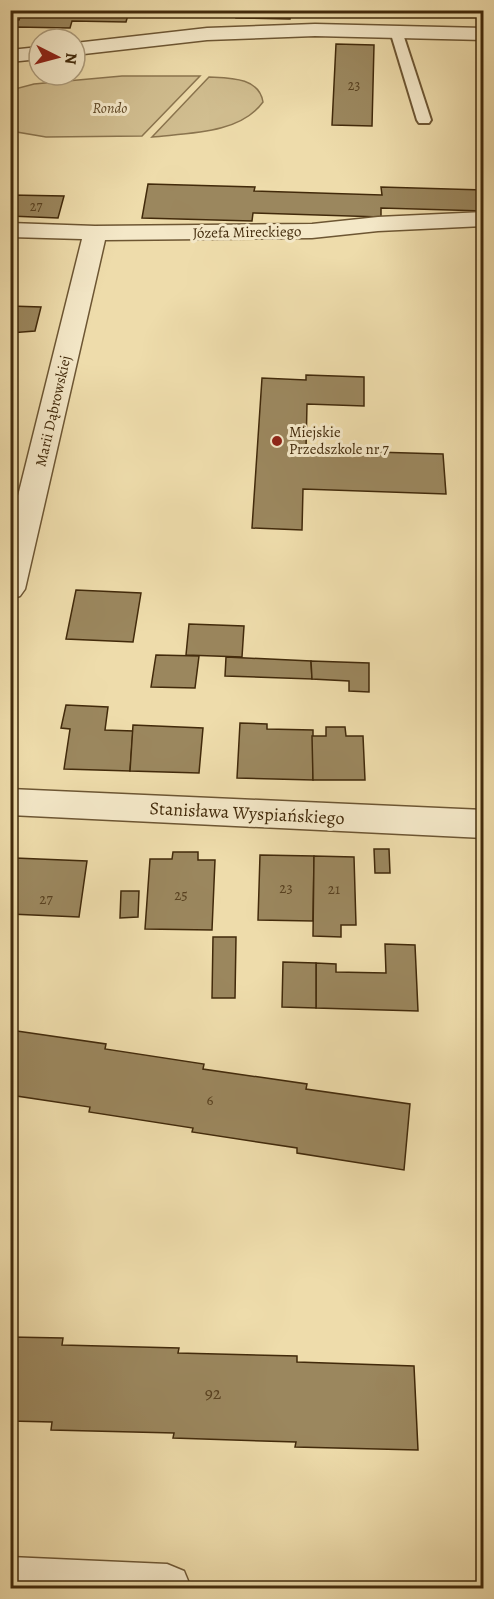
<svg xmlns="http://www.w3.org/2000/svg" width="494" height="1599" viewBox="0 0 494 1599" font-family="Alegreya,serif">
	<rect width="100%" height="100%" fill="#eedcab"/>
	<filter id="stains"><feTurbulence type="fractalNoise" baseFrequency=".00333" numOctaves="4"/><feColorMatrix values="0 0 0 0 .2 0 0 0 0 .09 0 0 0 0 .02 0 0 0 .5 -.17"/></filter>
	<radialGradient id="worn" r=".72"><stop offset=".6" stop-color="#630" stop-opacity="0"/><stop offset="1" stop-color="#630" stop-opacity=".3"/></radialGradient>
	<!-- green -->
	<g fill="#d1be90" stroke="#8a744e" stroke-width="1.5">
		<path d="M122,76H200L142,136L46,137L11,131V90L34,84Z"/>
		<path d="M209,77C229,78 259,77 263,102C240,134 188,133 152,137Z"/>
	</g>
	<!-- building -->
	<g fill="#9b875e" stroke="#422a0b" stroke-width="1.5">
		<path d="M76,10H183L182,16L128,15L126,22L72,21L70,28L16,27L13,35H10V19L19,20L22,12L75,13Z"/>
		<path d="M237,10H291L290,19L236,18Z"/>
		<path d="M381,10H435V17L381,15Z"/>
		<path d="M336,44L374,45L372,126L332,125Z"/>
		<path d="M148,184L255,187L254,191L382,195L381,187L484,190V211L381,208V217L253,213L252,221L142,218Z"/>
		<path d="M10,195L64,196L58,218L10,216Z"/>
		<path d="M10,306L41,307L35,331L10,333Z"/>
		<path d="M306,375L364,377V406L307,404L306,450L443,454L446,494L303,489L302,530L252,528L262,378L306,380Z"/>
		<path d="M76,590L141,593L133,642L66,639Z"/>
		<path d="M189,624L244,626L242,657L186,655Z"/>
		<path d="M156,655L199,656L195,688L151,687Z"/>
		<path d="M226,657L311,661L312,679L225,676Z"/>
		<path d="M311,661L369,663V692L349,691V681L312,679Z"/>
		<path d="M66,705L108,707L105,730L133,731L130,771L64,769L70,729L61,728Z"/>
		<path d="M240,723L267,724V729L313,730V780L237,778Z"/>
		<path d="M133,725L203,728L199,773L130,771Z"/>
		<path d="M326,727H345L346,736H363L365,780H313L312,736H326Z"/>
		<path d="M374,849H389L390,873H375Z"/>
		<path d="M173,852H198V860H215L212,930L145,929L150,859H172Z"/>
		<path d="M260,855L314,856L313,921L258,920Z"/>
		<path d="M314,856L354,857L356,925H341V937L313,936Z"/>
		<path d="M15,858L87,861L79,917L10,914V883Z"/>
		<path d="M121,891H139L138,917L120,918Z"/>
		<path d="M213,937H236L235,998H212Z"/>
		<path d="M385,944L415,945L418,1011L316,1008V963L336,964V972L386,973Z"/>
		<path d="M283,962L316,963V1008L282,1007Z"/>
		<path d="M10,1030L106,1044L105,1049L204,1064L203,1069L307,1084L306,1089L410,1104L404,1170L297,1153V1148L192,1132L193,1128L89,1112L90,1107L10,1095Z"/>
		<path d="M10,1337L63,1338L62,1345L179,1348L178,1353L297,1356V1362L414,1366L418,1450L295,1447L296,1442L173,1438L174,1433L51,1430L52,1422L10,1421Z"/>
	</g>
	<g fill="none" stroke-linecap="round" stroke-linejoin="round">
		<!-- lane casing -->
		<g stroke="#6d5633" stroke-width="4">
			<path id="lane" d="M396,27L402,31L431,120L429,123H419L417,120L390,31Z"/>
		</g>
		<!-- street casing -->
		<g stroke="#6d5633" stroke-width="3">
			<g id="street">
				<path d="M315,24L484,28V40L315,36L207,40L75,55V43L207,28Z"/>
				<path d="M39,47V59L10,62V50Z"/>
				<path d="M484,212V226L378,231L312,238L105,240L25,589L20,596L10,599V528L82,239L10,237V223L95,226L312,224L378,217Z"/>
				<path d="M10,789L484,810V838L10,815Z"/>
				<path d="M10,1557L167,1564L184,1571L191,1588H10Z"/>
			</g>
		</g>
		<!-- lane -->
		<use href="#lane" fill="#f4e8c8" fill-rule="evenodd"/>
		<!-- street -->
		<use href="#street" fill="#f4e8c8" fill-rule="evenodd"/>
	</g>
	<!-- markers -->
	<circle fill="#8f2418" stroke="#f4e8c8" stroke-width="2" cx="277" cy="441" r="6"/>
	<g text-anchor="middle" stroke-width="6" stroke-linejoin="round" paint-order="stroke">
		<!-- far-number labels -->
		<g font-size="14" fill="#584120">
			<text x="354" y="90">23</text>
			<text x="36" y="211">27</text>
		</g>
		<!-- far-park labels -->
		<g font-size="15" font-style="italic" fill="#5f4826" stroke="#f4e8c8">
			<text x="110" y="113">Rondo</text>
		</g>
		<!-- far-street labels -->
		<g font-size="15" fill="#422a0b" stroke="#f4e8c8">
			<text transform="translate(247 232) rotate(-1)" y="5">Józefa Mireckiego</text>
			<text transform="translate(53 411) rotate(-77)" y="5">Marii Dąbrowskiej</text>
		</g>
		<!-- far-poi labels -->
		<g font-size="15" fill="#422a0b" stroke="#f4e8c8" text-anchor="start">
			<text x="289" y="437">Miejskie<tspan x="289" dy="17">Przedszkole nr 7</tspan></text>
		</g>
		<!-- number labels -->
		<g font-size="15" fill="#584120">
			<text x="286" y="893">23</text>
			<text x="334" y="894">21</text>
			<text x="181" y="900">25</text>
			<text x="46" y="904">27</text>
			<text x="210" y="1105">6</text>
		</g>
		<!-- street labels -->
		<g font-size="18" fill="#422a0b" stroke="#f4e8c8">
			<text transform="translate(247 813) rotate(3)" y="6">Stanisława Wyspiańskiego</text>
		</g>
		<!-- near-number labels -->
		<g font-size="18" fill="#584120">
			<text x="213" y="1399">92</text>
		</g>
	</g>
	<!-- margin -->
	<rect width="494" height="1599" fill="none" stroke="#eedcab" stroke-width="36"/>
	<rect x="12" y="12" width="470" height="1575" fill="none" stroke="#422a0b" stroke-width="3"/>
	<rect x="18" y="18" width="458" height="1563" fill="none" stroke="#422a0b" stroke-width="1.5"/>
	<!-- north arrow -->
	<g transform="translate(57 57) rotate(96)"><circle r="28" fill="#f4e8c8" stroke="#ad9c7c" stroke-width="1.5"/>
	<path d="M0-4.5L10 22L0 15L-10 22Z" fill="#8f2418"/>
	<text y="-9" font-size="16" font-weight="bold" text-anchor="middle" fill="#422a0b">N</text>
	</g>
	<rect width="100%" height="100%" filter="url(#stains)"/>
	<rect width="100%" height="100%" fill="url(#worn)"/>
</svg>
